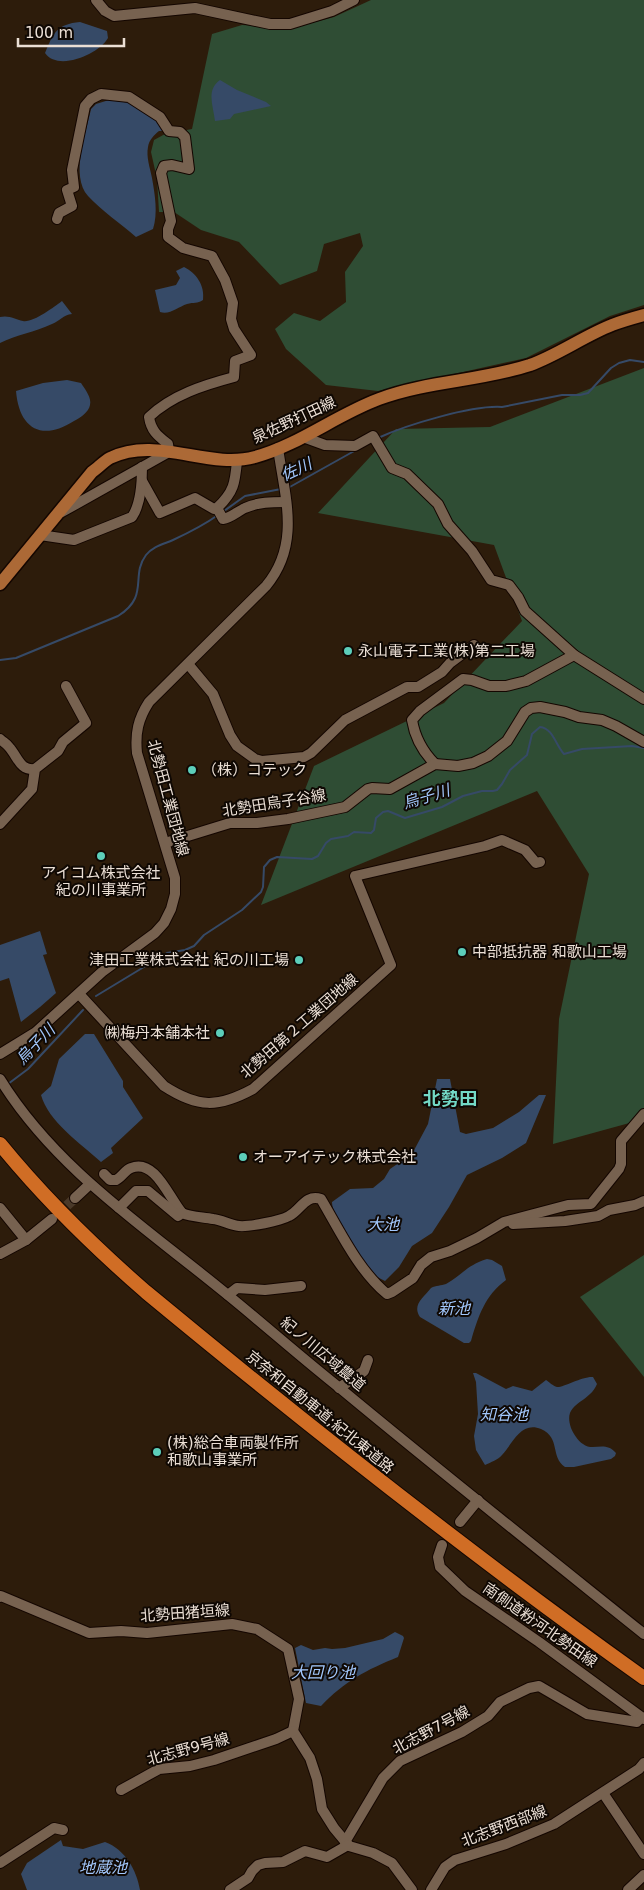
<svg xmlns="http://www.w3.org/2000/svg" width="644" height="1890" viewBox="0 0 644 1890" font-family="'DejaVu Sans','Noto Sans JP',sans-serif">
	<rect width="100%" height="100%" fill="#2d1c0b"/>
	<!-- forest -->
	<g fill="#2f4d34">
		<path d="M371,0H644V305L610,316L526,358L378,391L326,385L286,349L275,329L294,313L320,321L346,302L345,272L363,246L360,233L324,244L317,271L280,285L239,242L201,230L174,212H159L157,179L151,152L154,140L165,134L192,129L212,34L242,25L292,28L334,17Z"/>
		<path d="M644,368V1119L553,1144L559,1019L589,874L537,791L261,905L314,766L444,703L522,621L494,545L318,513L396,429L490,427Z"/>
		<path d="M644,1255V1377L580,1297Z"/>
	</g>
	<!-- water -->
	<g fill="#364a67">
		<path d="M80,22L107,31L108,38C99,54 58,72 45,53C53,33 57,24 80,22Z"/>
		<path d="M220,80L237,90L266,102L271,106L234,114L230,119L215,121C213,105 206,90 220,80Z"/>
		<path d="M109,100L131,103L158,121L164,131H159C154,135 149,140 148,147C146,157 150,168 152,178C155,195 158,213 153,229L136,237C121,224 101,210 88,196C70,176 86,133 91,109L96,104Z"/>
		<path d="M184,267C196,273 205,285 203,300C197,304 194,302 187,304C178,307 170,315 160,312L155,290L176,285L180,278L176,271Z"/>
		<path d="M62,301L72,314C63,315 60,321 52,324C35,332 16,335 0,343V317C9,315 15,319 23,321C33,323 54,307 62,301Z"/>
		<path d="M67,380L81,383C85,389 92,398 90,405C89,412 80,418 74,421C41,442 19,428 16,391L43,383Z"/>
		<path d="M40,931L47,954L43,955L56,993L40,1007L21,1022L9,978L0,981V945Z"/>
		<path d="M85,1034H94L123,1081V1087L143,1118L111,1148L113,1153L101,1162C81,1144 48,1121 41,1095L51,1086L59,1059Z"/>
		<path d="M437,1079H450L460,1132L466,1134L493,1128L519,1112L539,1095H546L526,1143L502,1158L467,1175L449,1207L432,1233L412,1246L399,1267L385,1281C381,1279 377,1277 374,1275C364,1264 331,1215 332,1202L350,1189L373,1188L384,1179L390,1169L412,1154L428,1124Z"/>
		<path d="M487,1259L492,1260L502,1266L506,1280C485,1295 478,1317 471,1341L469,1343H464L420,1317C412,1305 423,1298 431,1288C436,1285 441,1286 446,1284C462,1275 467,1265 487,1259Z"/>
		<path d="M473,1373H476L506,1389L513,1386L532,1391L546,1380C549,1382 553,1386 557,1387C562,1388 583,1376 593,1377L597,1384C589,1404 562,1402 571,1428C573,1433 578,1441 583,1444C593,1452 605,1440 616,1453L615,1456L611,1459L574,1467H565C550,1457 561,1438 541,1429C521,1421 513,1443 502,1455C498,1460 491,1462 485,1465L476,1450L474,1436L478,1414L476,1382Z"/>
		<path d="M395,1632L403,1636L404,1638L398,1657C366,1670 345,1681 321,1706L306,1703L295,1648L301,1645L313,1650L325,1648L332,1649L345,1648L383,1639Z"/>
		<path d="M61,1840L63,1846L83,1849L105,1842C125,1849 137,1871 140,1890H27L21,1874L27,1863Z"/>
	</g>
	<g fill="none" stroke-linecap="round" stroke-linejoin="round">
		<!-- stream -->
		<g stroke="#364a67" stroke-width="2">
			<path d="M378,438C406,425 472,405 502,407L562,395H580L588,393L611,368L619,363L630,360L644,362"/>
			<path d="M288,488L356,450"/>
			<path d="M224,511L245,496L281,489"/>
			<path d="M0,660L16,658L118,616C150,596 130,576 146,555C153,546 164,544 173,540C188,533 204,525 218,515"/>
			<path d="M96,996L167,953L185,950L194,946L204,935L242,910L261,892L263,887L264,867L270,860L277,857L312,859L318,856L326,843L331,839L348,836L354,832L371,833L374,830L376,818L383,812L388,811L405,818L442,807L463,796L482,791H493L497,790L502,784L510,770L527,755L532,734L540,727C553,728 556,746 564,754L582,749L632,746L644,748"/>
			<path d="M8,1084L28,1069L83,1010"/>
		</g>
		<!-- minor-tunnel -->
		<path stroke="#4a3929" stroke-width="10" stroke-dasharray="10 5" stroke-linecap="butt" d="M56,1216L75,1198"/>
		<!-- minor casing -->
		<g stroke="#140600" stroke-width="12">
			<g id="minor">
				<path d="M96,0L105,11L114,16L195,8L270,24H290L332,11L354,0"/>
				<path d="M57,219L59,213L72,206L67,190L74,187L72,170L85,106L91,99L101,94L129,97L160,117L169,131L180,132L185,137L189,169L172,165L164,166L161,173L171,221L168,229V237L183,248L212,256L225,280L233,303L231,319L234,329L251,355L235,361L234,377C204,385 172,395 149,417C151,431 158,436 168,444L169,452L62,512"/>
				<path d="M303,437L325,445L355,446L373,436L392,468L407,474L438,504L448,524L472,551L491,580L509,585L518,597L525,611L574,655L644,699"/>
				<path d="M237,461C235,483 234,492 217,508L223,519C231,518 238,511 245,508C258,502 272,502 286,502"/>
				<path d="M142,481L160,513L195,498L214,509L217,508"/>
				<path d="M40,535L74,540L132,517C141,504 142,482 142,467"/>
				<path d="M188,664L213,694L230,735L237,746L255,759L262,761L304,757L311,753L345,720L407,687H418L442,672L450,663L474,645"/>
				<path d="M0,739C3,742 7,744 9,747C18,757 20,771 35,769"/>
				<path d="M435,764C423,752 415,738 412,720L420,711L463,679L472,680L489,686H506L526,681L574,655"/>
				<path d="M0,824L32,789L35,769L58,751L63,742L86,723L66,686"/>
				<path d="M165,843L230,823H257L288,819L345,807L368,789L372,788L390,789L435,764L458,766L473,763L488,756L507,741L525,712L531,708L540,707L565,712L579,717L602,720L616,726L644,742"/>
				<path d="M80,995L164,1086C198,1108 218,1108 253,1089L391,965L355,876L485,846L502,840L525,850L536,863L540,862"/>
				<path d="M0,1054L36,1032L102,972L155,933L164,923L171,909L175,894V878L137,753C135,733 138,719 149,702L266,586C301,544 285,498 278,448"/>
				<path d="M0,1079C56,1170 148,1229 229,1296C267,1327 303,1359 341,1389C441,1472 543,1553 644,1634"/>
				<path d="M104,1174L110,1180H116C122,1177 125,1170 131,1168C155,1158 169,1198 182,1213"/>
				<path d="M75,1198L90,1184"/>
				<path d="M0,1208L26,1240"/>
				<path d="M119,1208L136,1191H148L178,1216L182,1213C191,1217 203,1217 213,1219C222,1220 230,1225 239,1226C249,1227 280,1221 289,1216C301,1210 305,1194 321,1199C340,1231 358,1270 387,1294L392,1292L413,1278L421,1265L431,1257L450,1251L477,1238L504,1222L568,1205L591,1204L619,1169L621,1164V1141L644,1114"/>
				<path d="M513,1224L565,1221L598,1216L609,1210L635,1205L644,1201"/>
				<path d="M0,1254L26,1240L52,1219"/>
				<path d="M228,1295L237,1288L265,1290L301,1286"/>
				<path d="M339,1388L364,1371L368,1360"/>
				<path d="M460,1522L478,1500"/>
				<path d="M442,1545L438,1557L440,1567L465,1591L539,1642L644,1719"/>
				<path d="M0,1597L1,1596L89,1633L121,1631L147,1633L232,1624L257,1629L288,1649L299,1699L293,1731L310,1758L317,1779L322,1809L334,1828L349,1846L373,1853L392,1863L412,1890"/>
				<path d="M121,1790L159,1769L190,1766L214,1760L276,1739L293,1731"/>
				<path d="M603,1793L644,1854"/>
				<path d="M345,1842L383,1778L400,1761L462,1732L488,1716L500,1702L529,1688L539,1686L587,1714L637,1722L641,1717"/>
				<path d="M0,1863L54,1828L63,1830"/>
				<path d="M230,1890L248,1878L252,1871L258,1865L265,1863L283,1862L305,1851L327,1857L348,1845"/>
				<path d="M431,1890L445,1867L455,1860L506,1844L554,1824L639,1769L644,1763"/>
				<path d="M628,1890L644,1875"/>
			</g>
		</g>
		<!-- major casing -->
		<g stroke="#140600" stroke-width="15">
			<path id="major" d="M0,584L92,472C98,468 104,461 110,458C157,435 208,470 255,457C299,445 336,415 379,399C427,381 481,381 530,365C558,355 584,336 612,325C622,321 633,318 644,315"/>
		</g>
		<!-- highway casing -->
		<g stroke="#140600" stroke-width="16">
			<path id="highway" d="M0,1144C44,1198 93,1246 146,1292C308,1426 473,1556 644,1678"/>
		</g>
		<!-- minor -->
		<use href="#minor" stroke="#776250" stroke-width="10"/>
		<!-- major -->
		<use href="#major" stroke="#ac6936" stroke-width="12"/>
		<!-- highway -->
		<use href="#highway" stroke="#d06d25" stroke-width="14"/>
	</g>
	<!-- markers -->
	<g fill="#5cceba" stroke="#0f0803" stroke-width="2">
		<circle cx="348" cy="651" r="5"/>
		<circle cx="192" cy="770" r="5"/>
		<circle cx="101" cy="856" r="5"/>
		<circle cx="462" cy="952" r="5"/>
		<circle cx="299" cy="960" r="5"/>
		<circle cx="220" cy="1033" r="5"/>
		<circle cx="243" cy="1157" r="5"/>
		<circle cx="157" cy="1452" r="5"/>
	</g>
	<g text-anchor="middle" stroke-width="4" stroke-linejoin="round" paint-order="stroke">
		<!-- street labels -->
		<g font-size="15" fill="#ebdfd5" stroke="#0f0803">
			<text transform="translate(294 420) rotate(-25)" y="5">泉佐野打田線</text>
			<text transform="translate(168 798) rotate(75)" y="5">北勢田工業団地線</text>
			<text transform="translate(274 803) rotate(-9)" y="5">北勢田烏子谷線</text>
			<text transform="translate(299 1026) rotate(-41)" y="5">北勢田第２工業団地線</text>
			<text transform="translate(323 1354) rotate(40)" y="5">紀ノ川広域農道</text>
			<text transform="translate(320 1412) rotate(39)" y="5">京奈和自動車道;紀北東道路</text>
			<text transform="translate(185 1613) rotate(-4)" y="5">北勢田猪垣線</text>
			<text transform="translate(540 1625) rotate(35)" y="5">南側道粉河北勢田線</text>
			<text transform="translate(431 1730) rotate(-28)" y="5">北志野7号線</text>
			<text transform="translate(188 1749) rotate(-15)" y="5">北志野9号線</text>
			<text transform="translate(504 1826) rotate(-21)" y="5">北志野西部線</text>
		</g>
		<!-- poi labels -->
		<g font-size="15" fill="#ebdfd5" stroke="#0f0803" text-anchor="start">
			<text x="358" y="656">永山電子工業(株)第二工場</text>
			<text x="202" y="775">（株）コテック</text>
			<text x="101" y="878" text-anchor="middle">アイコム株式会社<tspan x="101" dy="17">紀の川事業所</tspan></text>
			<text x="472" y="957">中部抵抗器 和歌山工場</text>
			<text x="289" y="965" text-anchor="end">津田工業株式会社 紀の川工場</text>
			<text x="210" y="1038" text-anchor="end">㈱梅丹本舗本社</text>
			<text x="253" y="1162">オーアイテック株式会社</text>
			<text x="167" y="1448">(株)総合車両製作所<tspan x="167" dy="17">和歌山事業所</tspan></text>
		</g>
		<!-- water labels -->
		<g font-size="16" font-style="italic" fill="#a2c7fc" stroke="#0f0803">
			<text transform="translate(296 469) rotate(-25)" y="6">佐川</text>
			<text transform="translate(426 796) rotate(-17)" y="6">烏子川</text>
			<text transform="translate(35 1044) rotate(-46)" y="6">烏子川</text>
			<text x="383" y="1230">大池</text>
			<text x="454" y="1314">新池</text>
			<text x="504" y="1420">知谷池</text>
			<text x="323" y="1678">大回り池</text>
			<text x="103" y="1873">地蔵池</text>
		</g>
		<!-- quarter labels -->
		<g font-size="18" font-weight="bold" fill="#73d9c6" stroke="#0f0803">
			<text x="450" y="1105">北勢田</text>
		</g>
	</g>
	<!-- scale -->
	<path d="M18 38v8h106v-8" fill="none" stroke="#ebdfd5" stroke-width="2.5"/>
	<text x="25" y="38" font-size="15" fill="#ebdfd5" stroke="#0f0803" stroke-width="4" paint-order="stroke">100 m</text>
</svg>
